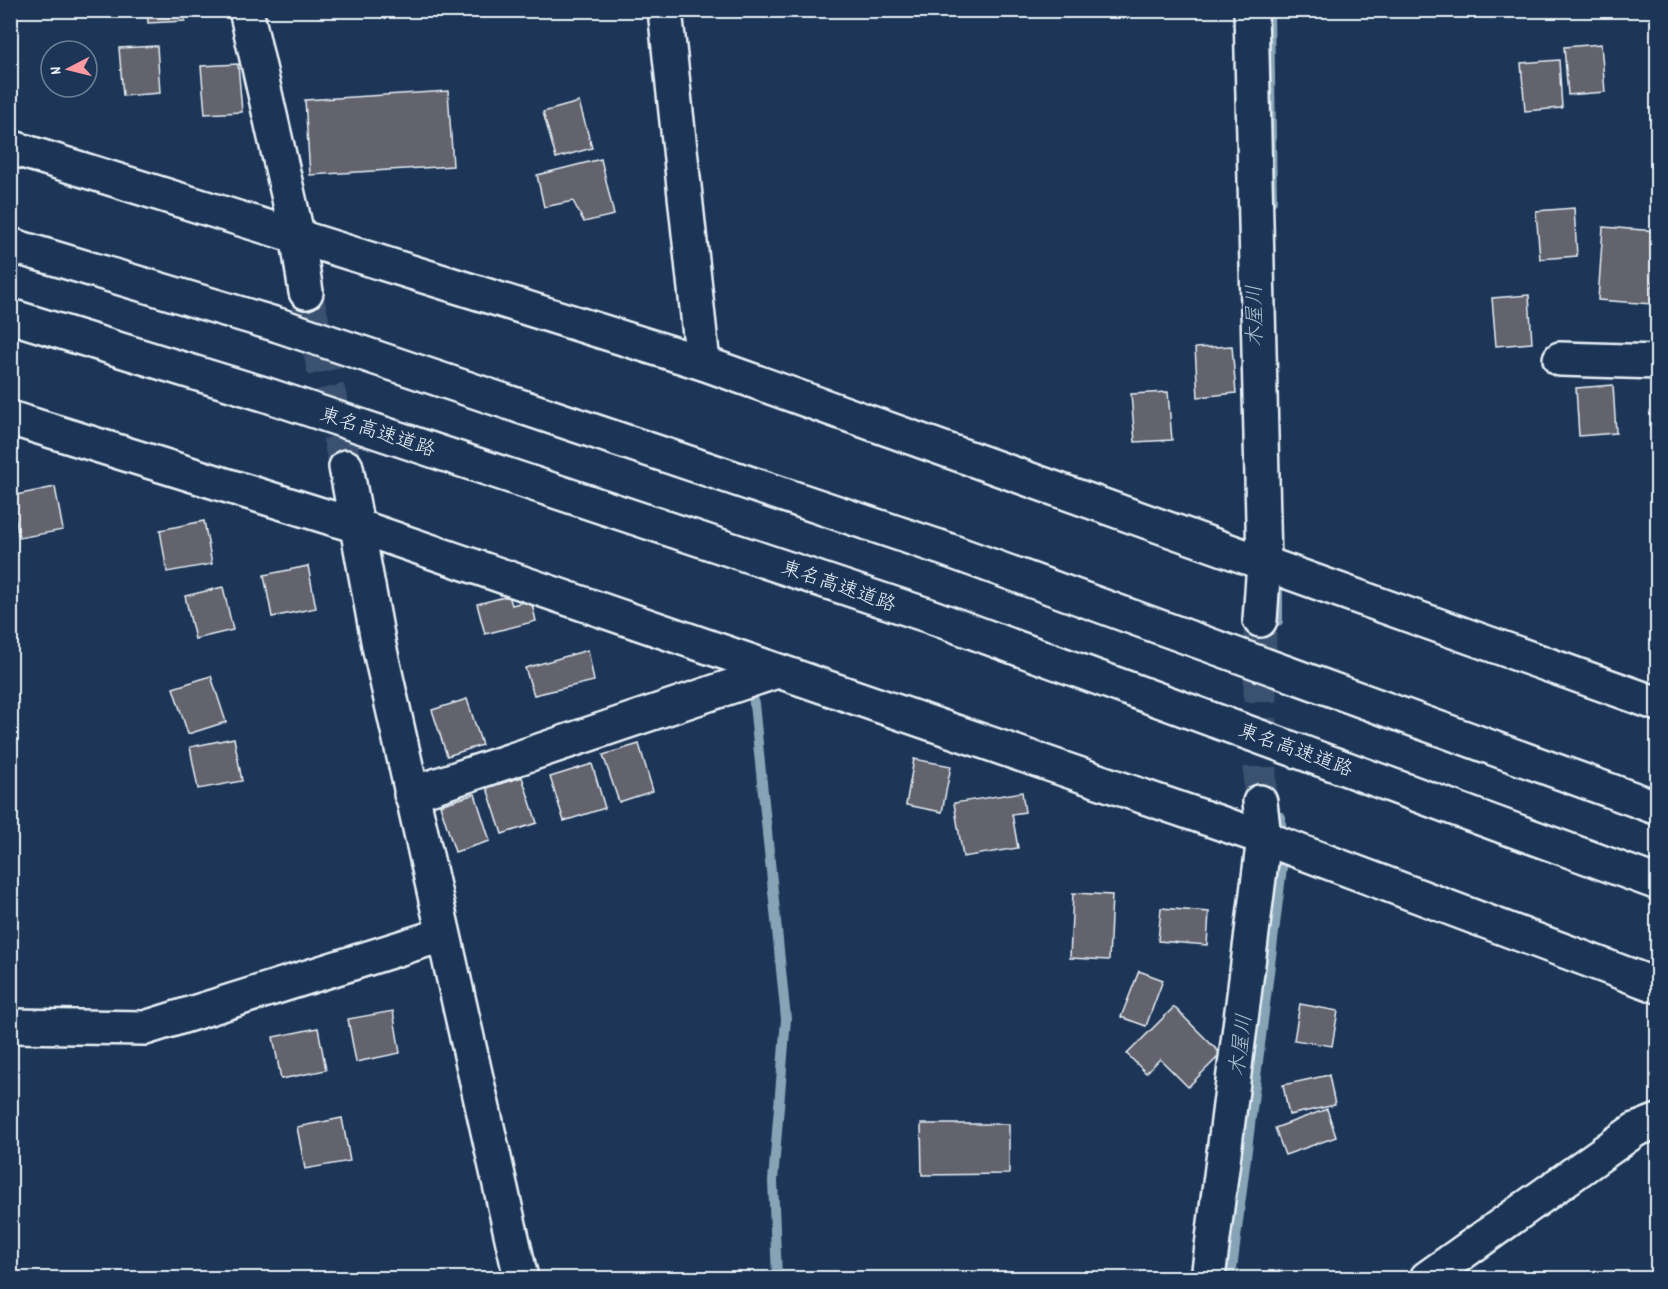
<svg xmlns="http://www.w3.org/2000/svg" width="1668" height="1289" viewBox="0 0 1668 1289" font-family="Dekko,'Klee One',sans-serif">
	<rect width="100%" height="100%" fill="#1d3557"/>
	<filter id="ink" filterUnits="userSpaceOnUse"><feTurbulence type="fractalNoise" baseFrequency=".0167" numOctaves="2"/><feDisplacementMap in="SourceGraphic" scale="12" xChannelSelector="R" yChannelSelector="G"/><feConvolveMatrix kernelMatrix="1 2 1 2 8 2 1 2 1" color-interpolation-filters="sRGB"/></filter>
	<g filter="url(#ink)">
		<g fill="none" stroke-linecap="round" stroke-linejoin="round">
			<!-- stream -->
			<g stroke="#86a4b6" stroke-width="10">
				<path d="M1269,10L1272,201"/>
				<path d="M1278,589V621"/>
				<path d="M752,684L786,1019L773,1181L777,1278"/>
				<path d="M1231,1278L1282,868L1281,817"/>
			</g>
		</g>
		<!-- building -->
		<g fill="#64636e" stroke="#e8f1f8" stroke-width="1.5">
			<path d="M147,10H185V21L148,23Z"/>
			<path d="M1601,44L1605,92L1568,95L1564,47Z"/>
			<path d="M157,46L160,93L123,96L119,48Z"/>
			<path d="M1559,60L1562,108L1525,111L1521,63Z"/>
			<path d="M238,64L242,112L205,114L201,66Z"/>
			<path d="M448,91L453,166L310,175L305,100Z"/>
			<path d="M579,102L592,148L556,158L543,112Z"/>
			<path d="M601,159L614,215L584,222L573,201L544,207L537,175Z"/>
			<path d="M1574,208L1577,256L1540,259L1536,211Z"/>
			<path d="M1603,227L1657,231L1652,304L1598,300Z"/>
			<path d="M1529,295L1532,343L1496,346L1492,298Z"/>
			<path d="M1232,346L1236,393L1198,397L1195,348Z"/>
			<path d="M1613,385L1616,433L1579,436L1576,388Z"/>
			<path d="M1168,392L1172,440L1135,442L1131,394Z"/>
			<path d="M55,487L63,530L19,538L11,496Z"/>
			<path d="M204,521L212,564L167,572L160,530Z"/>
			<path d="M308,566L316,608L272,617L264,575Z"/>
			<path d="M223,587L233,630L195,639L185,596Z"/>
			<path d="M509,596L512,605L531,600L536,621L485,634L477,604Z"/>
			<path d="M588,650L594,681L534,695L525,668Z"/>
			<path d="M211,676L226,722L188,734L173,688Z"/>
			<path d="M467,699L482,745L447,756L432,710Z"/>
			<path d="M234,738L242,781L198,789L190,747Z"/>
			<path d="M639,744L653,791L619,802L603,755Z"/>
			<path d="M914,759L951,766L942,812L906,805Z"/>
			<path d="M592,764L605,808L564,821L550,777Z"/>
			<path d="M522,777L537,823L502,834L487,788Z"/>
			<path d="M1022,792L1025,812L1012,814L1018,848L963,857L954,803Z"/>
			<path d="M475,794L490,841L455,852L440,805Z"/>
			<path d="M1073,893L1112,895L1109,960L1070,958Z"/>
			<path d="M1161,908L1209,912L1207,945L1158,941Z"/>
			<path d="M1139,971L1163,980L1146,1026L1121,1017Z"/>
			<path d="M1300,1004L1338,1011L1332,1046L1294,1040Z"/>
			<path d="M1174,1007L1221,1054L1188,1087L1160,1059L1146,1073L1127,1054Z"/>
			<path d="M393,1011L400,1053L356,1062L348,1019Z"/>
			<path d="M318,1028L326,1070L281,1079L273,1037Z"/>
			<path d="M1329,1075L1335,1105L1289,1115L1283,1085Z"/>
			<path d="M1327,1109L1336,1137L1285,1155L1275,1128Z"/>
			<path d="M342,1118L350,1161L305,1169L297,1127Z"/>
			<path d="M921,1124H1009V1174L922,1175Z"/>
		</g>
		<g fill="none" stroke-linecap="round" stroke-linejoin="round">
			<!-- minor-tunnel -->
			<g stroke="#3b516f" stroke-width="33" stroke-dasharray="33 16" stroke-linecap="butt">
				<path d="M306,292L346,467"/>
				<path d="M1260,620V802"/>
			</g>
			<!-- minor casing -->
			<g stroke="#e8f1f8" stroke-width="38">
				<g id="minor">
					<path d="M246,10L297,234L306,292"/>
					<path d="M665,10L703,363"/>
					<path d="M1251,10L1264,563L1260,620"/>
					<path d="M10,147L703,363L1658,704"/>
					<path d="M1560,359L1658,362"/>
					<path d="M10,418L357,526L1264,838L1658,986"/>
					<path d="M346,467L379,646L521,1278"/>
					<path d="M411,794L777,671"/>
					<path d="M10,1026L145,1028L442,935"/>
					<path d="M1208,1278L1264,838L1260,802"/>
					<path d="M1427,1278L1635,1130L1658,1121"/>
				</g>
			</g>
			<!-- highway casing -->
			<g stroke="#e8f1f8" stroke-width="38">
				<g id="highway">
					<path d="M10,245L278,325L942,548L1658,808"/>
					<path d="M10,316L267,395L927,615L1658,883"/>
				</g>
			</g>
			<!-- minor -->
			<use href="#minor" stroke="#1d3557" stroke-width="33"/>
			<!-- highway -->
			<use href="#highway" stroke="#1d3557" stroke-width="33"/>
		</g>
	</g>
	<g text-anchor="middle" stroke-width="4.5" stroke-linejoin="round" paint-order="stroke">
		<!-- street labels -->
		<g font-size="20" fill="#e8f1f8" stroke="#1d3557">
			<text transform="translate(378 431) rotate(18)" y="7">東名高速道路</text>
			<text transform="translate(839 585) rotate(19)" y="7">東名高速道路</text>
			<text transform="translate(1296 749) rotate(20)" y="7">東名高速道路</text>
		</g>
		<!-- water labels -->
		<g font-size="21" font-style="italic" fill="#afc4d2" stroke="#1d3557">
			<text transform="translate(1254 316) rotate(-91)" y="7">木屋川</text>
			<text transform="translate(1240 1045) rotate(-83)" y="7">木屋川</text>
		</g>
	</g>
	<!-- margin -->
	<rect width="1668" height="1289" fill="none" stroke="#1d3557" stroke-width="36"/>
	<rect x="18" y="18" width="1632" height="1253" fill="none" stroke="#e8f1f8" stroke-width="2" filter="url(#ink)"/>
	<!-- north arrow -->
	<g transform="translate(69 69) rotate(263)"><circle r="28" fill="#1d3557" stroke="#6e8097" stroke-width="1.5"/>
	<path d="M0-4.5L10 22L0 15L-10 22Z" fill="#ff9aa2"/>
	<text y="-9" font-size="16" font-weight="bold" text-anchor="middle" fill="#e8f1f8">N</text>
	</g>
</svg>
